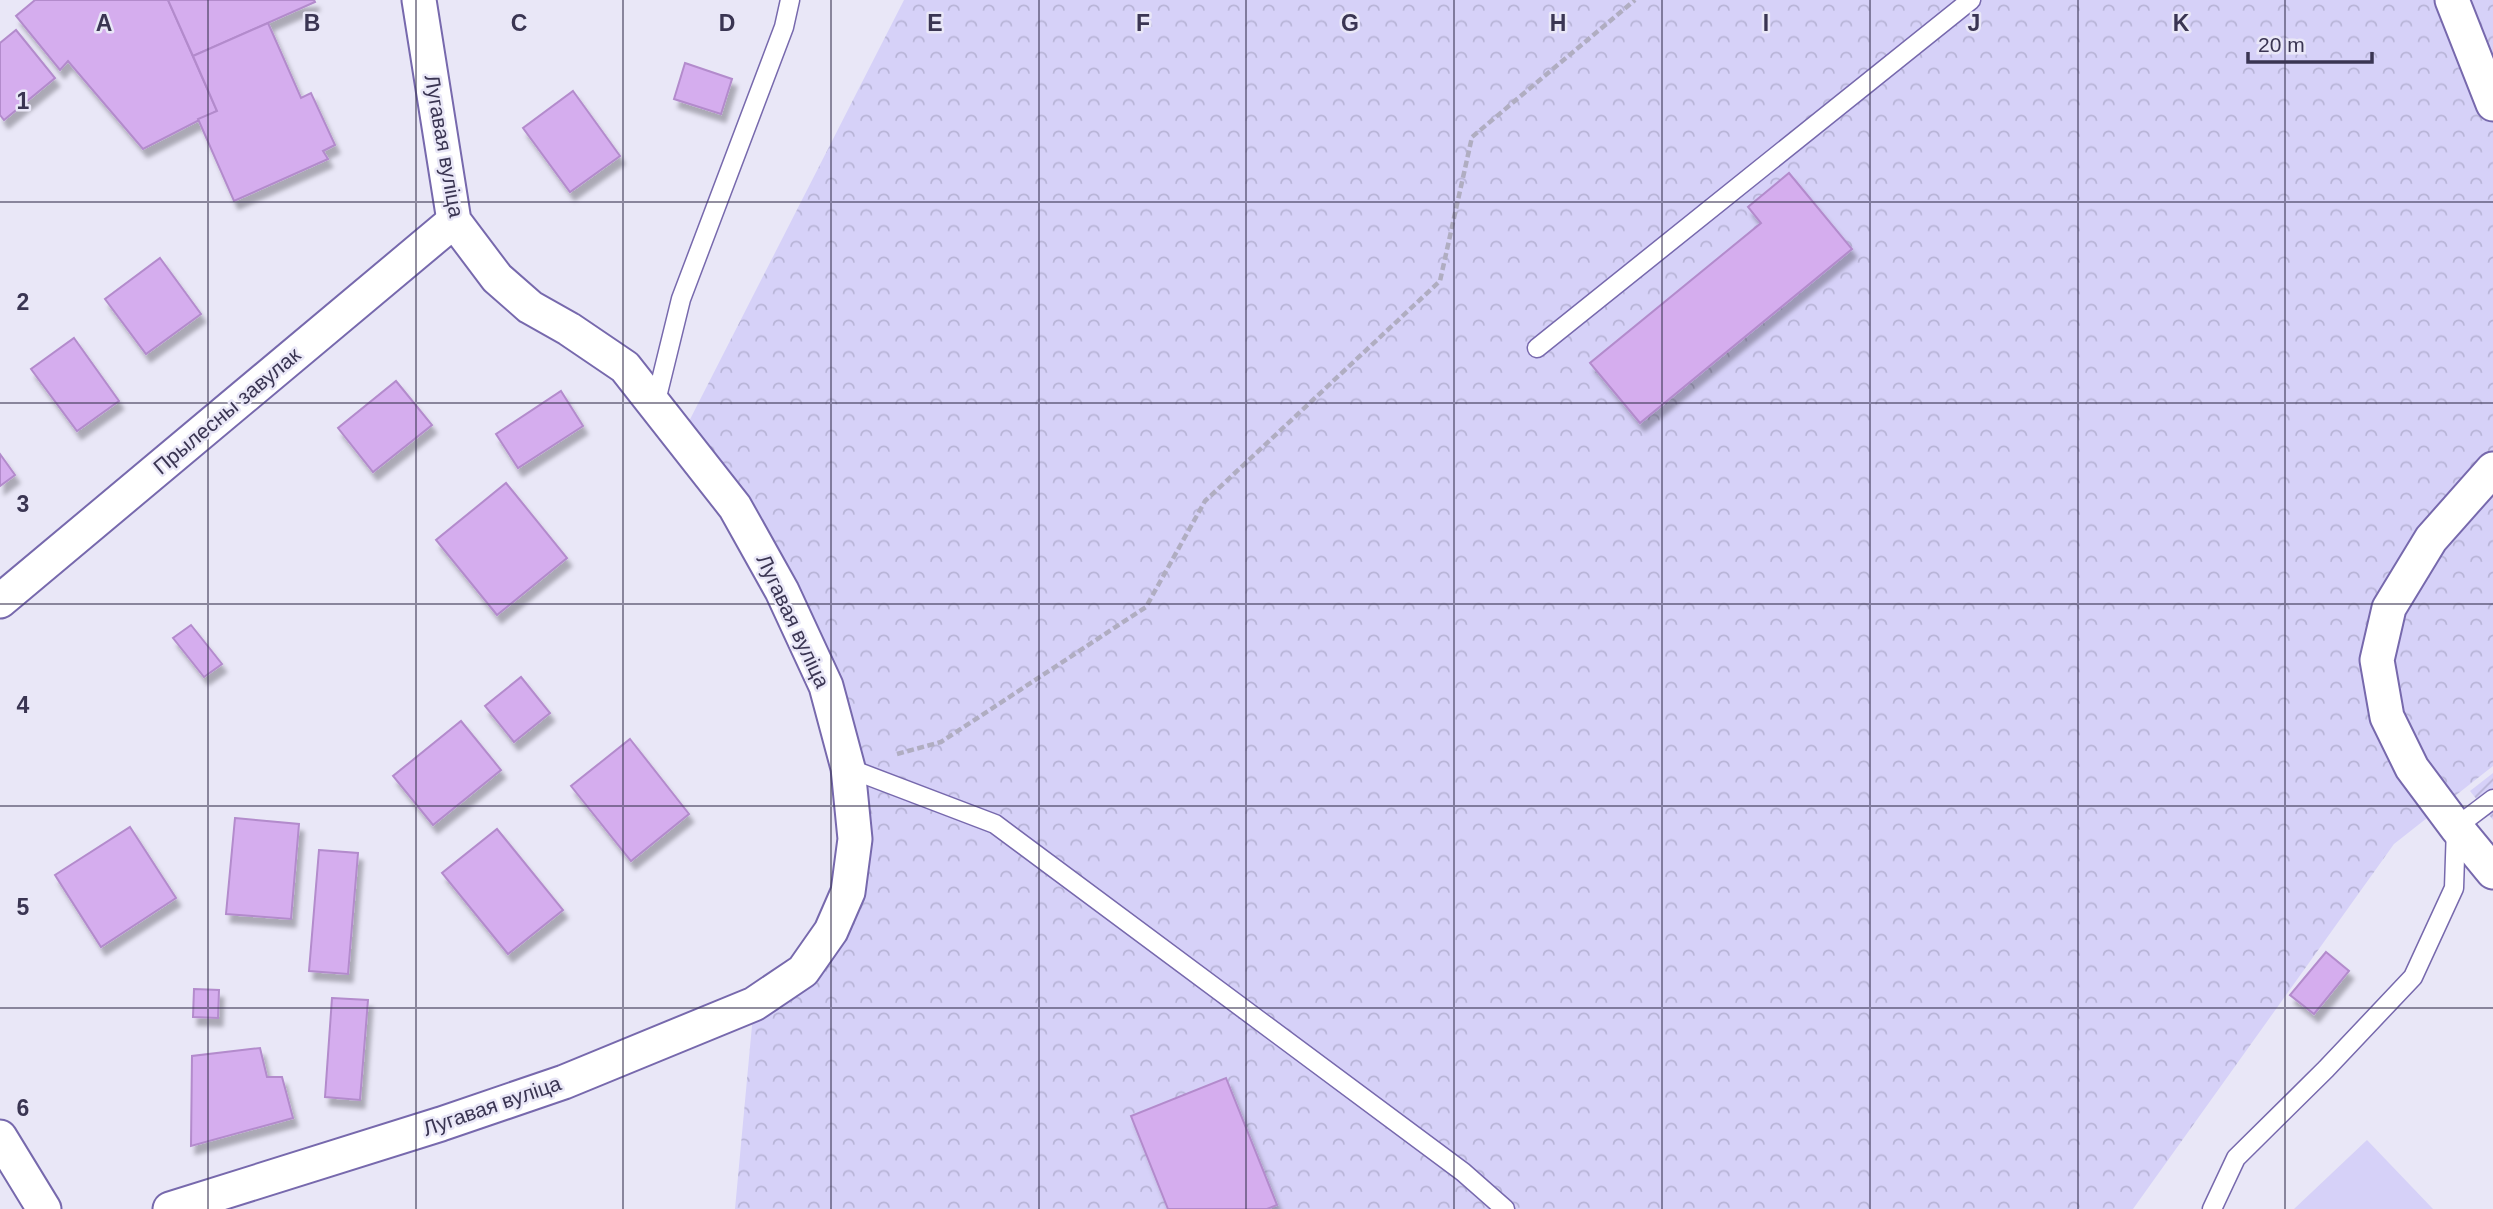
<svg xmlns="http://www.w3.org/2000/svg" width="2493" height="1209" viewBox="0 0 2493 1209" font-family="Helvetica,sans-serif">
	<defs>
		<pattern id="forest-crowns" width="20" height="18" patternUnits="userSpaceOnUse" patternTransform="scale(1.75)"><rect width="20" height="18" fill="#d6d1f8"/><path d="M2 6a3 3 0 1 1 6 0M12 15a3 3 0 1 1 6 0" fill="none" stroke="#b8b4d7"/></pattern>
		<pattern id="garden-furrows" width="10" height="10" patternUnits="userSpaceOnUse" patternTransform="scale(1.75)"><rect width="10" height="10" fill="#d6d1f8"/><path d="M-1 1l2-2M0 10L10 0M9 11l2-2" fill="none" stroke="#b8b4d7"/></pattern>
		<filter id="shadow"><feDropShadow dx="4.5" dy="8" stdDeviation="2" flood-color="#0004"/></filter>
	</defs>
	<rect width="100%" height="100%" fill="#e9e7f7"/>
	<!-- grass -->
	<path fill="#d6d1f8" d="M2367,1140L2433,1209H2294Z"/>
	<!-- forest -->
	<path fill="url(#forest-crowns)" d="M904,0H2493V766L2394,844L2133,1209H735L754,1004L848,892L826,686L681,437Z"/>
	<!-- garden -->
	<path fill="url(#garden-furrows)" d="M2493,773V820L2470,791Z"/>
	<!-- building -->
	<g fill="#d5adee" stroke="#b38bcc" stroke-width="2" filter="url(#shadow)">
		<path d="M35,0H168L217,111L143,149L68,61L60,70L16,16Z"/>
		<path d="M168,0H314L315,2L193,56Z"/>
		<path d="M268,23L301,98L311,93L335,145L323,151L328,159L234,201L198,119L217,111L193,56Z"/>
		<path d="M16,30L55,78L4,120L0,115V43Z"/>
		<path d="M685,63L732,79L721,114L674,99Z"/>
		<path d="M573,91L620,156L570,192L523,128Z"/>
		<path d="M1789,173L1852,249L1640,423L1590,363L1761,223L1748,207Z"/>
		<path d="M160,258L201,314L146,354L105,299Z"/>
		<path d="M74,338L119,401L77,431L31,369Z"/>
		<path d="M396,381L432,425L373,472L338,428Z"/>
		<path d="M561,391L583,426L518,468L496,434Z"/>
		<path d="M0,454L15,475L0,486Z"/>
		<path d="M506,483L567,558L497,615L436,540Z"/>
		<path d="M191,625L222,664L204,677L173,638Z"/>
		<path d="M521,677L550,713L514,742L485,706Z"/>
		<path d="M461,721L501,770L433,825L393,776Z"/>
		<path d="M630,739L689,814L631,861L571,786Z"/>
		<path d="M235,818L299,824L291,919L226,914Z"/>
		<path d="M130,827L176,898L101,947L55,875Z"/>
		<path d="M497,829L563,910L508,954L442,873Z"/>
		<path d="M319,850L358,853L348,974L309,971Z"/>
		<path d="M2326,952L2349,971L2314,1014L2290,995Z"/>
		<path d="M194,989L219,990L218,1018L193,1017Z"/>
		<path d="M332,998L368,1000L360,1100L325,1097Z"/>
		<path d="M260,1048L267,1077H282L293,1118L191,1146L192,1056Z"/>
		<path d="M1226,1078L1277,1205L1267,1209H1168L1131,1116Z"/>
	</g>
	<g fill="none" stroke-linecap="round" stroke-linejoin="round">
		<!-- lane casing -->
		<g stroke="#7769ad" stroke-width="21">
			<g id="lane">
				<path d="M1537,348L1971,0"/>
				<path d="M655,405L681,299L784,27L790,0"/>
				<path d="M848,768L995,824L1463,1172L1505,1209"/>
				<path d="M2212,1209L2236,1158L2326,1069L2413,977L2454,888L2456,827L2493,799"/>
			</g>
		</g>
		<!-- street casing -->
		<g stroke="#7769ad" stroke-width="37">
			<g id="street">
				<path d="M2452,0L2493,104"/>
				<path d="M2493,469L2431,539L2389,608L2377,660L2387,717L2412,768L2456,827L2493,872"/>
				<path d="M0,601L454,221"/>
				<path d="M0,1137L44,1209"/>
				<path d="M170,1209L441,1124L564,1082L754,1004L803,971L831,931L848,892L855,839L848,768L826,686L782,591L735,507L625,367L569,329L530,307L497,278L454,221L419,0"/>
			</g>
		</g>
		<!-- path -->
		<path stroke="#b0adc1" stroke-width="4.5" stroke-dasharray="7 3.5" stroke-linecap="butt" d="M897,754L941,742L1146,607L1205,501L1440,281L1472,137L1635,0"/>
		<!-- lane -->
		<use href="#lane" stroke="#fff" stroke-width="18"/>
		<!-- street -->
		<use href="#street" stroke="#fff" stroke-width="33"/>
	</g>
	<!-- grid -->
	<path fill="none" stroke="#3a3552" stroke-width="2" stroke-opacity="0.55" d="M208,0V1209M416,0V1209M623,0V1209M831,0V1209M1039,0V1209M1246,0V1209M1454,0V1209M1662,0V1209M1870,0V1209M2078,0V1209M2285,0V1209M0,202H2493M0,403H2493M0,604H2493M0,806H2493M0,1008H2493"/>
	<g text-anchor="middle" stroke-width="5" stroke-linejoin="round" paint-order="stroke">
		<!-- street labels -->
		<g font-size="21" fill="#3a3552" stroke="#e9e7f7">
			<text transform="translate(444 146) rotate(80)" y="7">Лугавая вуліца</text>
			<text transform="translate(227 411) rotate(-40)" y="7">Прылесны завулак</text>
			<text transform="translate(793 621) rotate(65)" y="7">Лугавая вуліца</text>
			<text transform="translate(492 1106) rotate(-19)" y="7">Лугавая вуліца</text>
		</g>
	</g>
	<g font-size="23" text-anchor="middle" font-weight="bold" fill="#3a3552" stroke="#e9e7f7" stroke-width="5" stroke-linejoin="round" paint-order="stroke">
		<text x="104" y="31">A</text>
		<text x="312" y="31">B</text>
		<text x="519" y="31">C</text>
		<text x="727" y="31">D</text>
		<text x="935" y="31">E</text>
		<text x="1143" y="31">F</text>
		<text x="1350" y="31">G</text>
		<text x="1558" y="31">H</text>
		<text x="1766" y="31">I</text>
		<text x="1974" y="31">J</text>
		<text x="2181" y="31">K</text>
		<text x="23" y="109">1</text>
		<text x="23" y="310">2</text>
		<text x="23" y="512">3</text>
		<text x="23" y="713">4</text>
		<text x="23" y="915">5</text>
		<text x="23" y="1116">6</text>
	</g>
	<!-- scale -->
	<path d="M2248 52v10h124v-10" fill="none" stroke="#3a3552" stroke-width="3.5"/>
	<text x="2258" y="52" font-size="21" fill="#3a3552" stroke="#e9e7f7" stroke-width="5" paint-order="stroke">20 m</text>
</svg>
